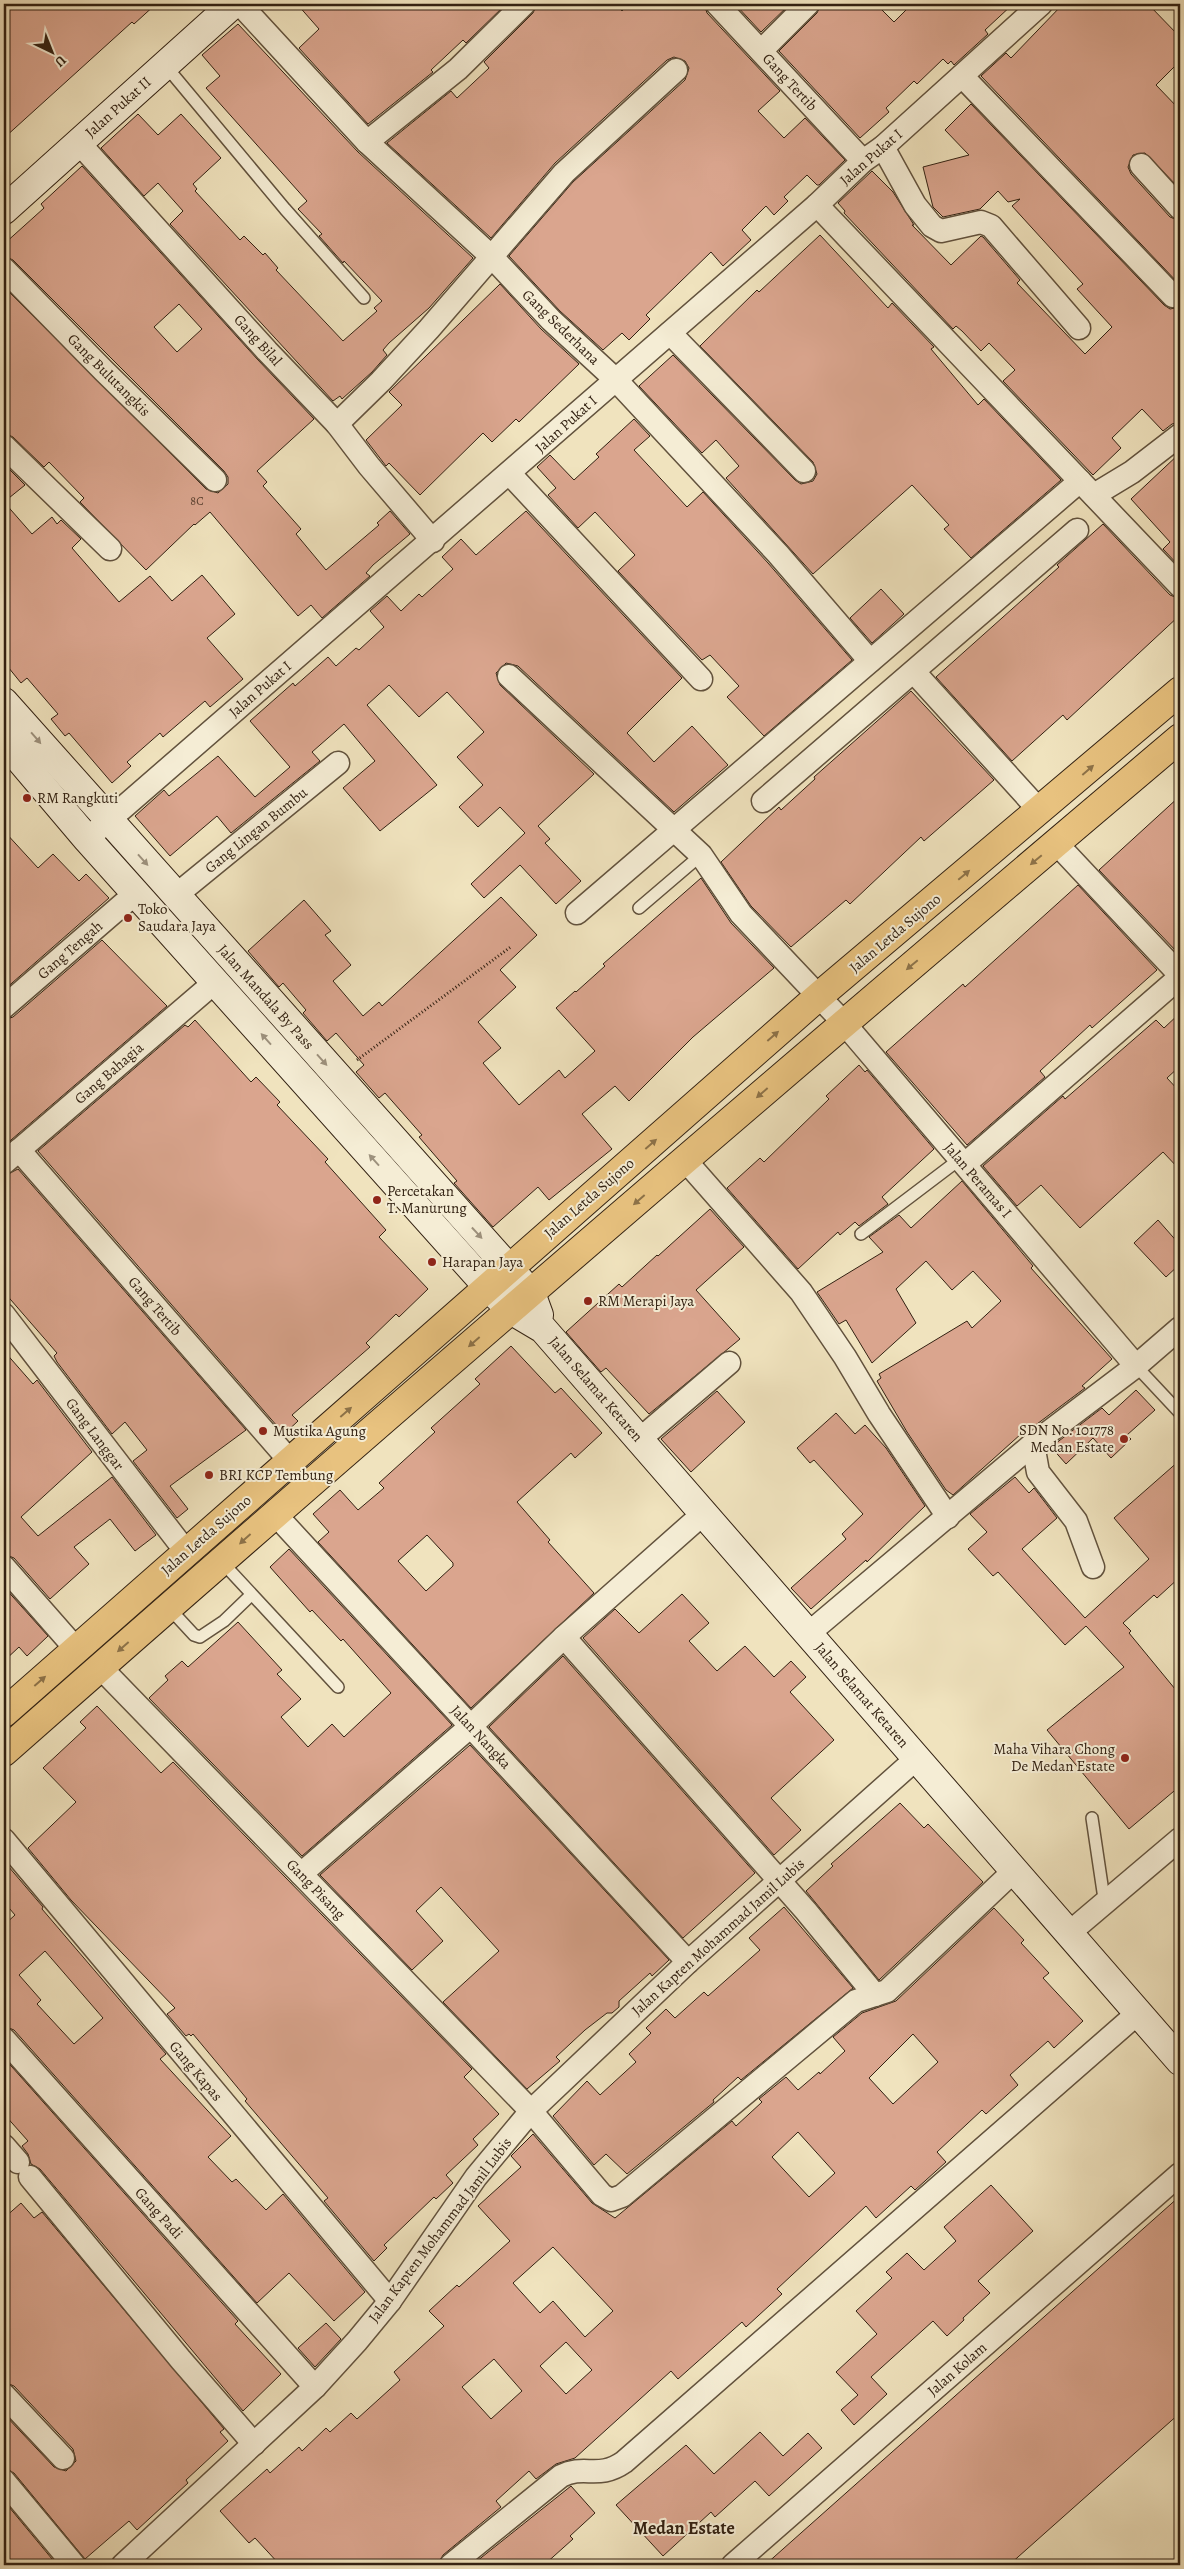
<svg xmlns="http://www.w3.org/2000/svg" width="1184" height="2569" viewBox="0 0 1184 2569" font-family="Alegreya,serif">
	<rect width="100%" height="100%" fill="#f0e3be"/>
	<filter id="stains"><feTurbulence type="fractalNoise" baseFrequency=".004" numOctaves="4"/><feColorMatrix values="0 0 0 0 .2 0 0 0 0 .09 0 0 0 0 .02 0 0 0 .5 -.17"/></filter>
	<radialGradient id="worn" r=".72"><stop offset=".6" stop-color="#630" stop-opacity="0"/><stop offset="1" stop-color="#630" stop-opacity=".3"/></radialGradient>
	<!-- building -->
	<g fill="#daa58e" stroke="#322112" fill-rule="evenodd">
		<path d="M4,4H156L134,24L132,22L4,138Z"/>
		<path d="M297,4H506L466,43L463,40L431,70L433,72L368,124L299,48L319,29Z"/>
		<path d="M537,4H615L622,11L629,4H704L707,13L780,91L758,111L784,138L805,118L845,160L819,185H817L807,175L784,197L788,201L774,215L766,206L742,230L751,240L723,266L711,252L646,315L650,319L629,340L622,333L603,350L560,311L509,256L573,182L685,80L689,68L685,61L674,57L667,60L555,163L491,238L387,143L451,91L457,98L489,68L484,62L533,13Z"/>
		<path d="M735,4H790L761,32Z"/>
		<path d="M821,4H876L894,22L912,4H1013L985,30L988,34L954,65L951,61L948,64L943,59L917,84L914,81L886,108L889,112L860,138L779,51L817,13Z"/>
		<path d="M1063,4H1148L1180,37V61L1156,85L1180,110V189L1145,153L1133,155L1128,167L1131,174L1170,217L1180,221V285L981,76L1006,53L1011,58Z"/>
		<path d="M238,24L358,152L473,258L429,308L389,343L383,350L387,355L372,372L342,399L340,396L333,401L170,224L183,211L158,183L144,196L101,148L138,114L158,135L181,114L221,158L193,184L197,189L195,191L240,240L244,236L263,255L265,253L278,268L276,270L343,341L377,311L374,308L382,301L344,261L343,263L319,236L322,234L298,209L307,201L206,88L220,76L202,55Z"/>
		<path d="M971,104L1164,305L1170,309L1180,307V422L1172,424L1163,431L1142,409L1112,438L1121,448L1093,475L1003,381L1015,370L989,343L981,351L962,331L956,326L953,329L844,213L845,211L838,203L872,171L893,192L914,225H912L951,265L981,236L983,237L1020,280L1017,283L1085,354L1112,327L1077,289L1083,284L1012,206L1020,199L1008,202L998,191L980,209L943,217L933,207L923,167L969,155L945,130Z"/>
		<path d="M82,166L258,360L314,419L257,471L267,482L263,486L301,529L296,534L326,570L379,525L377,523L390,511L410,534L373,565L366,573L370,576L322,618L311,605L298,616L210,512L195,525L194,524L146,570L80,502L84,498L49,462L44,467L13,437L4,433V287L206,489L218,493L228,484V477L224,471L13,260L4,256V244L44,208L41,204ZM179,304L202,329L177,352L154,327Z"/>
		<path d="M820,235L888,308L892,303L934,347L931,349L978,405L984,399L1061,480L971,558L944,529L949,525L912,485L813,574L726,478L739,466L716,440L702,453L639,386L673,355L795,480L801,484L813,481L817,474L813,462L700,346L757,290L759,292Z"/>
		<path d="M500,284L541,329L579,364L519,422L516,419L492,442L483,433L420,495L389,463L386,466L366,440L402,405L389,392Z"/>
		<path d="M634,419L650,436L634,450L687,507L703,492L768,563L852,660L764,736L727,697L739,686L710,655L702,660L618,571L635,555L595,512L578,528L548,495L556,488L537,467L550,455L574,480L599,457L596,454Z"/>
		<path d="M1180,453V567L1163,549L1170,542L1131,499Z"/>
		<path d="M4,464L25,485L4,502L32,534L52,517L57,524L61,520L81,539L72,548L119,602L150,576L172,601L202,575L235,614L207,638L243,679L210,707L205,701L163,737L160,733L127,762L131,766L112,783L69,733L65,736L51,719L58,714L27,678L21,683L4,662Z"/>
		<path d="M526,511L682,678L627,733L654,762L692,726L728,765L674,812L518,666L506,663L496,673L500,685L594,774L538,826L550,839L545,843L581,881L556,904L520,865L484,898L471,884L525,833L500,807L478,827L459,807L483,785L457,757L484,732L447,692L419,717L389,685L367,705L437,785L380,831L343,788L375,761L344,724L312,752L320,761L231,833L217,816L170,856L135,816L164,790L169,796L218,756L255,797L290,767L250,721L293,683L295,686L328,657L336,666L356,648L359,650L384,627L370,611L387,596L401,611L419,594L422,597L453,569L442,557L461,539L476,555Z"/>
		<path d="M1103,524L1170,595L1180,599V615L1067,720L1063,715L1012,761L936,677L1059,567L1057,565Z"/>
		<path d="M881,589L904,614L872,643L850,618Z"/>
		<path d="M911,691L994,780L924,841L921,837L850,904L846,900L791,947L751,906L721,862L779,807L781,810L815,779L814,777Z"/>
		<path d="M1180,796V949L1177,952L1099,870Z"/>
		<path d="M4,831L38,868L53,854L79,881L86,874L109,898L4,990Z"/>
		<path d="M701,878L731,923L774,968L693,1037L629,1101L615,1086L582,1114L612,1149L549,1200L538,1187L493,1227L454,1183L457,1181L419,1137L422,1135L385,1093L379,1098L356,1072L364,1065L336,1033L327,1041L303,1013L306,1010L283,983L279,987L248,951L304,900L331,931L325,935L351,965L333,981L363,1016L379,1002L382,1006L501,897L537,935L500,970L516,987L478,1022L501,1048L483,1063L519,1105L559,1070L565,1078L595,1051L556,1008L575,991L576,992L605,966L603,964Z"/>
		<path d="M1078,885L1157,970L1092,1028L1090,1025L1040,1071L1045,1077L967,1145L886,1052L963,984L965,987Z"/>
		<path d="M102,940L167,1006L4,1146V1020L13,1017Z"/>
		<path d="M1180,1013V1066L1167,1078L1180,1092V1170L1163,1152L1080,1228L1041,1185L1017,1206L983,1166L1063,1096L1065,1099L1156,1020L1164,1028Z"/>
		<path d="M195,1020L251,1082L256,1077L280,1102L277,1105L328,1159L325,1162L386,1230L379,1237L428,1289L399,1317L396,1314L366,1343L370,1347L292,1415L298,1421L284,1434L38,1151L185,1025L188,1027Z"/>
		<path d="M859,1065L865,1072L867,1070L934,1149L882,1197L888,1204L859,1226L855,1222L840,1235L838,1232L798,1269L727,1188L760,1158L764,1162L829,1099L826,1096Z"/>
		<path d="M18,1169L246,1430L170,1486L188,1509L177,1518L133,1461L147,1450L125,1422L112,1434L57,1362L54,1356L57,1353L4,1292V1176Z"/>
		<path d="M962,1181L1033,1266L1031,1268L1112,1359L1082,1386L1085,1388L1033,1427L1031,1425L953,1495L946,1490L907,1432L877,1381L881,1378L879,1374L967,1321L972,1328L1001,1301L973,1271L952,1290L926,1261L896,1289L916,1323L872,1363L846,1320L839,1324L817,1292L883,1252L869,1237L899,1215L911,1228Z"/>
		<path d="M710,1209L744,1247L696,1290L740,1339L649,1414L606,1368L601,1372L566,1332L619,1284L622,1287L657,1255L658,1256Z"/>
		<path d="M1158,1220L1180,1245V1264L1166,1277L1134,1243Z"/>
		<path d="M511,1346L555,1393L561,1388L602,1433L575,1458L571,1453L517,1502L550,1540L548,1542L594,1593L471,1708L318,1542L329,1532L313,1514L340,1490L358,1510L384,1488L379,1483L435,1432L431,1428L480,1384L475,1379ZM427,1535L453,1563V1566L426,1591L398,1561Z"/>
		<path d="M4,1351L33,1384L37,1380L92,1452L21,1517L38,1536L112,1477L156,1535L135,1551L110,1519L74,1547L89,1564L50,1599L14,1558L4,1554Z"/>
		<path d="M1136,1390L1155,1410L1127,1435L1131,1439L1111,1458L1093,1438L1066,1464L1051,1447L1102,1408L1109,1415Z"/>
		<path d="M717,1391L745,1422L691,1472L661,1439Z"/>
		<path d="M836,1413L855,1434L865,1425L886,1448L925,1506L867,1562L866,1560L811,1609L791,1588L846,1539L842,1534L863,1514L814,1460L810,1463L797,1448Z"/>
		<path d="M1180,1460V1577L1157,1598L1154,1595L1123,1623L1131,1631L1129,1633L1180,1695V1786L1129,1829L1047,1730L1124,1667L1086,1626L1065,1645L998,1572L993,1576L968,1549L987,1532L970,1514L1015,1477L1029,1493L1034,1488L1057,1518L1022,1549L1085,1618L1149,1559L1114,1518Z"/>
		<path d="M289,1549L452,1725L302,1856L149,1698L168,1680L165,1676L182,1661L188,1667L238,1622L282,1670L277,1674L301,1699L281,1717L308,1747L332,1724L344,1737L391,1693L343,1639L341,1641L312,1610L310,1612L270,1567Z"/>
		<path d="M4,1587L48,1636L27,1656L19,1647L4,1661Z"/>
		<path d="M682,1594L709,1623L689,1641L717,1671L745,1646L774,1677L791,1661L806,1677L790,1692L834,1740L771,1798L801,1830L774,1855L583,1638L615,1609L639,1633Z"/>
		<path d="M563,1656L755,1873L683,1938L489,1727Z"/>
		<path d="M97,1706L161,1773L173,1762L472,2069L464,2077L499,2114L473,2139L478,2145L446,2175L453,2183L436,2199L434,2197L384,2245L387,2248L374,2261L324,2201L328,2198L245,2101L247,2099L223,2070L193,2034L191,2036L189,2034L186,2036L167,2014L175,2008L71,1900L28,1848L76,1802L43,1768L86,1728L80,1722Z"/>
		<path d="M470,1745L669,1960L652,1976L650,1973L619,2001V2007L612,2013H607L585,2030L556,2057L560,2061L527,2089L443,2002L499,1951L441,1887L416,1911L443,1941L412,1970L320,1875Z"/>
		<path d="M900,1803L924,1828L928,1824L983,1882L879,1980L806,1891L833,1866L831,1864Z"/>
		<path d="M8,1866L43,1907L42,1909L166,2054L160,2059L231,2136L208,2157L232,2182L236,2179L266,2210L283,2194L365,2292L334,2321L289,2273L257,2303L14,2030L4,2026V1925L15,1915L4,1902V1870ZM45,1951L103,2018L74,2044L37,2004L41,2000L19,1975Z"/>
		<path d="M784,1907L853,1988L741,2080L738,2077L713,2100L714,2102L627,2174L606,2154L594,2165L553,2116L587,2081L600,2095L636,2062L629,2054L651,2033L646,2028L666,2009L675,2018L704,1992L708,1996L760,1950L749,1938Z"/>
		<path d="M994,1908L1024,1940L1021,1943L1049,1973L1043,1978L1083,2021L1054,2048L1048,2041L1010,2075L1018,2085L986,2114L982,2110L937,2152L946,2162L915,2190L911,2186L876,2218L866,2206L777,2289L782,2294L746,2327L742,2322L678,2379L671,2371L575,2458L556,2464L536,2479L529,2471L496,2501L501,2507L443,2555L438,2565H280L255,2538L249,2543L220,2511L267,2469L270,2473L299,2447L302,2451L326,2428L330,2432L351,2413L357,2419L400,2380L394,2372L444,2326L429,2311L457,2285L459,2287L510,2241L478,2206L521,2167L511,2156L533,2134L592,2203L615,2218L732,2121L736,2126L762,2102L759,2099L786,2077L798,2090L819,2072L820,2074L845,2051L833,2037L862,2013L896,2001ZM913,2034L938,2062L893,2104L869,2078ZM798,2132L835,2173L809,2197L772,2157ZM553,2247L613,2311L585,2337L553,2301L540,2313L513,2283ZM566,2342L592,2370L566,2394L540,2366ZM494,2359L522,2391L491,2419L462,2387Z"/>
		<path d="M4,2058L238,2321L235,2324L281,2374L243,2411L40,2169L31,2164L28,2154L22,2146L28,2141L4,2114Z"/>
		<path d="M991,2185L1033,2231L978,2281L990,2293L963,2318L964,2320L947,2336L933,2321L871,2377L887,2394L854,2425L841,2410L858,2395L836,2372L877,2334L856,2311L892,2278L886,2272L907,2253L924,2270L956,2241L944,2227Z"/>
		<path d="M1180,2196V2413L1009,2565H765Z"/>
		<path d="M21,2203L34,2218L42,2212L224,2429L220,2432L228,2441L186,2480L188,2483L137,2530L129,2521L85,2559L14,2473L4,2468V2414L54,2467L66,2471L76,2461L73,2449L14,2386L4,2382V2218Z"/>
		<path d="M326,2323L341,2339L315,2367L298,2348Z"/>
		<path d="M760,2432L783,2456L808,2433L822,2448L769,2496L755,2481L715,2517L711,2512L663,2556L616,2505L686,2445L714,2474Z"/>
		<path d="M571,2486L595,2513L570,2536L573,2539L544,2565H472Z"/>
		<path d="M4,2501L57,2565H4Z"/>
	</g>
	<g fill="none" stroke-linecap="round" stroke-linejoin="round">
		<!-- lane casing -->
		<g stroke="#62523d" stroke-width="14">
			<g id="lane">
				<path d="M165,65L285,209L364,298"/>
				<path d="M639,908L701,855"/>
				<path d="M861,1234L960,1159"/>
				<path d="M1136,1366L1180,1413"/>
				<path d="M221,1561L338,1687"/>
				<path d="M169,1608L194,1635L200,1637L224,1621L251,1595"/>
				<path d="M1092,1818L1103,1892L1106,1901"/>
			</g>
		</g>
		<!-- street casing -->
		<g stroke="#62523d" stroke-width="25">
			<g id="street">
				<path d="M240,4L367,142L492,257L551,320L616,380L778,554L870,661"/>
				<path d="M717,4L863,161"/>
				<path d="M761,51L808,4"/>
				<path d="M962,76L1173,296"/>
				<path d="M367,142L458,69L524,4"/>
				<path d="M79,143L267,351L337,424L369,466L433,541"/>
				<path d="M883,147L915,205L932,226L941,231L981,222L991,226L1079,328"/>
				<path d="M1141,165L1180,208"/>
				<path d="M817,205L1180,586"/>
				<path d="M4,269L104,371L215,480"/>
				<path d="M670,333L804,471"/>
				<path d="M337,424L381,381L429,329L564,173L676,70"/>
				<path d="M4,446L110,549"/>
				<path d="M510,474L701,679"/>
				<path d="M1094,495L1132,472L1180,435"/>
				<path d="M914,672L1040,811"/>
				<path d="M509,676L701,855L741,914L844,1023L1136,1366"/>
				<path d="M763,801L1077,530"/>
				<path d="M87,839L817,205L863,161L883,147L1041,4"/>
				<path d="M1056,843L1180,975"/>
				<path d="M175,896L338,763"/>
				<path d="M577,913L1080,481"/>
				<path d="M4,1007L136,893"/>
				<path d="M19,1150L290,1461"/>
				<path d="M685,1160L801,1292L845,1357L879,1414L948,1517"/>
				<path d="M4,1163L215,982"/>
				<path d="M965,1164L1180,977"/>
				<path d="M4,1315L187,1553"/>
				<path d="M640,1439L729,1363"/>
				<path d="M1033,1444L1038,1472L1076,1521L1093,1567"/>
				<path d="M274,1513L688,1962"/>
				<path d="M4,1567L76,1649"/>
				<path d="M809,1633L1033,1444L1136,1366L1180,1328"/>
				<path d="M564,1637L806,1911L875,1995"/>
				<path d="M100,1667L531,2111L602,2195L611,2200L622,2196L856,2001L887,1991L1015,1870"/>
				<path d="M4,1840L390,2301"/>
				<path d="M301,1874L471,1726L564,1637L704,1513"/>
				<path d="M1069,1933L1180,1839"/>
				<path d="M4,2039L315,2387"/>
				<path d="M4,2146L18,2162"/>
				<path d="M30,2177L181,2360L254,2444"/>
				<path d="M4,2395L63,2458"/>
				<path d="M4,2481L74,2565"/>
				<path d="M123,2565L315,2387L357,2341L390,2301L476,2177L531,2111L688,1962L917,1758"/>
				<path d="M451,2565L561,2476C585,2464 598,2480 624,2462L1138,2013"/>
				<path d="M733,2565L1180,2174"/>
			</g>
		</g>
		<!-- secondary casing -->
		<g stroke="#322112" stroke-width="30">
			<g id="secondary">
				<path d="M4,210L233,4"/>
				<path d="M4,702L531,1293L539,1315"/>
				<path d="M4,741L87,839L488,1287L511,1310L543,1329L1180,2061"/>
			</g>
		</g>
		<!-- highway casing -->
		<g stroke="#322112" stroke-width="30">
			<g id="highway">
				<path d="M4,1713L819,996L1180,691"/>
				<path d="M4,1752C392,1410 785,1072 1180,738"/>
			</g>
		</g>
		<!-- path -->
		<path stroke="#322112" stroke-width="3" stroke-dasharray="1 2.5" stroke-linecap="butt" d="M357,1060L512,946"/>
		<!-- lane -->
		<use href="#lane" stroke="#f5edd5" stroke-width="11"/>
		<!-- street -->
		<use href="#street" stroke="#f5edd5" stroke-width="22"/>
		<!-- secondary -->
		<use href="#secondary" stroke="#f5edd5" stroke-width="28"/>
		<!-- highway -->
		<use href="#highway" stroke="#e8c27f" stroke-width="28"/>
	</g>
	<!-- one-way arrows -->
	<defs><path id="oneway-solid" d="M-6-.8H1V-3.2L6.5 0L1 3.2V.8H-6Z" transform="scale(1.25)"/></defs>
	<g fill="#9d917d">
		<use href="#oneway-solid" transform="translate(36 738) rotate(49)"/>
		<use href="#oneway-solid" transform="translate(143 860) rotate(48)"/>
		<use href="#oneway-solid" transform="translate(266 1039) rotate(-132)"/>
		<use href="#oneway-solid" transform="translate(322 1060) rotate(48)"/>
		<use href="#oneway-solid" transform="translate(374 1160) rotate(-132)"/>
		<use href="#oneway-solid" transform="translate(477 1233) rotate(47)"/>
	</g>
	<g fill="#8d7248">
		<use href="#oneway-solid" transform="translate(1088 770) rotate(-41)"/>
		<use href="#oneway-solid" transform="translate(1036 860) rotate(140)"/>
		<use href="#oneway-solid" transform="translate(964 875) rotate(-40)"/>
		<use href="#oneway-solid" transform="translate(912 965) rotate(140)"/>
		<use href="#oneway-solid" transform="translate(773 1036) rotate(-41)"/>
		<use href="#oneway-solid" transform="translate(762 1093) rotate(139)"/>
		<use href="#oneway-solid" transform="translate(651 1144) rotate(-41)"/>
		<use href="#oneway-solid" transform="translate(639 1200) rotate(139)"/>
		<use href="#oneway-solid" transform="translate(474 1342) rotate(139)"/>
		<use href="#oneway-solid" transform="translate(346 1412) rotate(-41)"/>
		<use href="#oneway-solid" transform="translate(245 1539) rotate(138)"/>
		<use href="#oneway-solid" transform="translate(123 1647) rotate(139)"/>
		<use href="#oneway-solid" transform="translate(40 1681) rotate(-41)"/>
	</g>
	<!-- markers -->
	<g fill="#8f2418" stroke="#f5edd5" stroke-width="2">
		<circle cx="27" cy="798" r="5"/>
		<circle cx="128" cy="918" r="5"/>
		<circle cx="377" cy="1200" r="5"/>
		<circle cx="432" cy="1262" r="5"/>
		<circle cx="588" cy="1301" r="5"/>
		<circle cx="263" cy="1431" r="5"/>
		<circle cx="1124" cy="1439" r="5"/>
		<circle cx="209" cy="1475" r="5"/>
		<circle cx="1125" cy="1758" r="5"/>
	</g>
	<g text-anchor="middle" stroke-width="4" stroke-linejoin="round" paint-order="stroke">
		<!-- number labels -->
		<g font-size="12" fill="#5c4231">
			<text x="197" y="505">8C</text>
		</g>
		<!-- street labels -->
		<g font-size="15" fill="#322112" stroke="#f5edd5">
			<text transform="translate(790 82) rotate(47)" y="5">Gang Tertib</text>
			<text transform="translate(118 107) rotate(-42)" y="5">Jalan Pukat II</text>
			<text transform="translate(871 157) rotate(-41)" y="5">Jalan Pukat I</text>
			<text transform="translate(561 327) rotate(44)" y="5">Gang Sederhana</text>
			<text transform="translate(258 340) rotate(48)" y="5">Gang Bilal</text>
			<text transform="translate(109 375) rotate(45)" y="5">Gang Bulutangkis</text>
			<text transform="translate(566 424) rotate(-42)" y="5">Jalan Pukat I</text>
			<text transform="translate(260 689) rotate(-41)" y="5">Jalan Pukat I</text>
			<text transform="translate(256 830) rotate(-39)" y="5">Gang Lingan Bumbu</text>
			<text transform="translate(895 933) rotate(-40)" y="5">Jalan Letda Sujono</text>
			<text transform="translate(70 950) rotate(-41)" y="5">Gang Tengah</text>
			<text transform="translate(266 997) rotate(48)" y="5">Jalan Mandala By Pass</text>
			<text transform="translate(109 1073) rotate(-41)" y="5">Gang Bahagia</text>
			<text transform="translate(978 1180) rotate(49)" y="5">Jalan Peramas I</text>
			<text transform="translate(589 1198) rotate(-41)" y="5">Jalan Letda Sujono</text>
			<text transform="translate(155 1306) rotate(49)" y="5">Gang Tertib</text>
			<text transform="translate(596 1389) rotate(49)" y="5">Jalan Selamat Ketaren</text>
			<text transform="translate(95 1434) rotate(53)" y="5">Gang Langgar</text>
			<text transform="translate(206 1535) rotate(-41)" y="5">Jalan Letda Sujono</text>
			<text transform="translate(862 1695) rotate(49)" y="5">Jalan Selamat Ketaren</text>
			<text transform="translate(481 1737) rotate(47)" y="5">Jalan Nangka</text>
			<text transform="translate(316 1889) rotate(46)" y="5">Gang Pisang</text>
			<text transform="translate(718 1937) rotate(-42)" y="5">Jalan Kapten Mohammad Jamil Lubis</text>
			<text transform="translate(196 2071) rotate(50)" y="5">Gang Kapas</text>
			<text transform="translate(159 2213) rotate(48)" y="5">Gang Padi</text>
			<text transform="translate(440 2230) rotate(-53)" y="5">Jalan Kapten Mohammad Jamil Lubis</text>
			<text transform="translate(957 2369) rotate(-41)" y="5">Jalan Kolam</text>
		</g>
		<!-- poi labels -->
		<g font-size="15" fill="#322112" stroke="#f5edd5" text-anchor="start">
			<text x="37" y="803">RM Rangkuti</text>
			<text x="138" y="914">Toko<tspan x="138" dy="17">Saudara Jaya</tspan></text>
			<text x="387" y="1196">Percetakan<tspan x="387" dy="17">T. Manurung</tspan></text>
			<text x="442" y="1267">Harapan Jaya</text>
			<text x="598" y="1306">RM Merapi Jaya</text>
			<text x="1114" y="1435" text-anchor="end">SDN No. 101778<tspan x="1114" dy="17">Medan Estate</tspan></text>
			<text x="273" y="1436">Mustika Agung</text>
			<text x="219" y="1480">BRI KCP Tembung</text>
			<text x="1115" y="1754" text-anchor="end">Maha Vihara Chong<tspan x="1115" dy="17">De Medan Estate</tspan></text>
		</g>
		<!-- quarter labels -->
		<g font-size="18" font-weight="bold" fill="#322112" stroke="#f5edd5">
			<text x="684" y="2534">Medan Estate</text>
		</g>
	</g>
	<!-- margin -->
	<rect width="1184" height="2569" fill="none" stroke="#f0e3be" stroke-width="20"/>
	<rect x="5" y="5" width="1174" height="2559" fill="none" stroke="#322112" stroke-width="2.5"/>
	<rect x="10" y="10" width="1164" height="2549" fill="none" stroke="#322112"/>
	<!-- north arrow -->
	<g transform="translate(52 52) rotate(137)" stroke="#f5edd5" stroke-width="4" paint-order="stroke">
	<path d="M0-4L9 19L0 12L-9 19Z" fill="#322112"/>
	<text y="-8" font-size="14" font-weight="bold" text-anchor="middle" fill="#322112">U</text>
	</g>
	<rect width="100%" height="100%" filter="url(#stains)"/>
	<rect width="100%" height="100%" fill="url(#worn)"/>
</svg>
